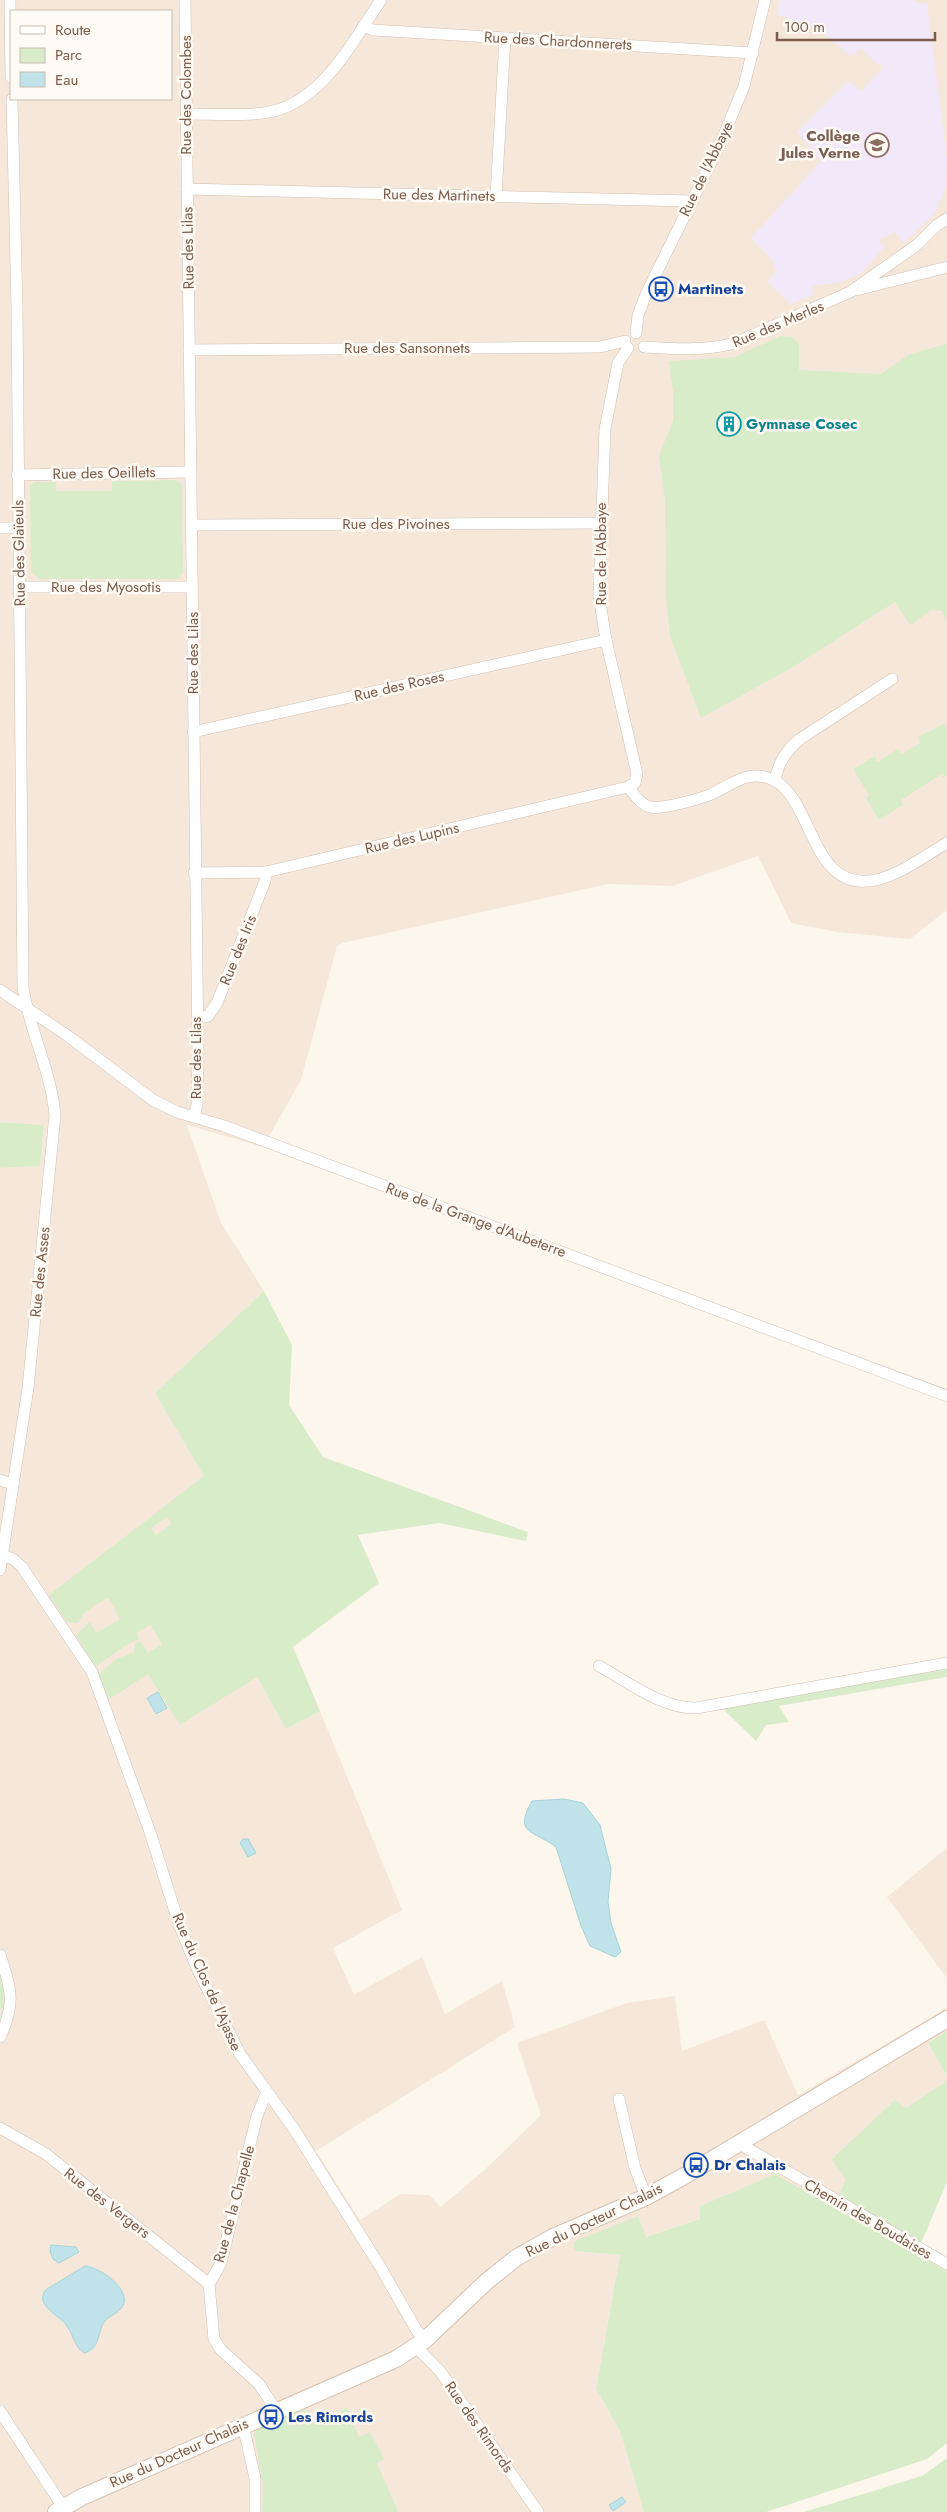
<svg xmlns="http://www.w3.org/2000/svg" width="947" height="2512" viewBox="0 0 947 2512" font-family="Jost,sans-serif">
	<rect width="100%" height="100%" fill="#fdf6ec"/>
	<!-- residential -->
	<g fill="#f5e8da" fill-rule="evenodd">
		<path d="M0,0H947V910L910,939L837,932L791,923L758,856L672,886L608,884L343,943L337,946L301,1080L263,1147L187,1125L221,1223L264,1291L155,1393L244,1542L257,1677L286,1729L320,1711L402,1910L333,1948L354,1995L422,1957L445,2014L502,1981L515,2027L316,2151L360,2220L400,2194L429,2195L441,2207L491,2164L541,2115L517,2043L627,2003L675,1996L682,2051L764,2020L798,2095L947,2008V2033L929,2043L947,2076V2081L832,2158L847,2180L832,2207L775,2174L700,2206V2219L645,2237L638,2216L575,2251L620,2255L596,2389L620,2431L644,2512H0V1168L40,1166L44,1125L0,1122ZM11,11H171V99H11Z"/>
		<path d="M947,1848V1978L887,1897Z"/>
	</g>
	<!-- education -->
	<path fill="#f3e8fa" d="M779,0H913L920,4L927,3L947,159L945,189L935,213L904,243L895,232L878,240L884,247L861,273L841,282L812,286L813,295L791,304L768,282L775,272L773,261L751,238L821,161L797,132L848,81L861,91L885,66L875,62L861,48L851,57L820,29L777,15Z"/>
	<!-- green -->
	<g fill="#d8ecc9" fill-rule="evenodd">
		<path d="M780,336L792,337L799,343V370L881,374L910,354L947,344V620L942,611L931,610L910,625L895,602L793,667L701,718L670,636L666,598L665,502L659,455L673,421V393L669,361L735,357Z"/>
		<path d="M176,480L182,485L183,573L178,579H39L31,572L30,486L35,482H56V491H112V481Z"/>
		<path d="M944,724L947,727V776L944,778L942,774L901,800L903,805L879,820L866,798L869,795L853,769L875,756L878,762L898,749L902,754L920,743L918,737Z"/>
		<path d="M0,1122L44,1125L40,1166L0,1168Z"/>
		<path d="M264,1291L292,1345L289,1405L323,1457L528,1532L526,1541L439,1523L358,1535L379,1583L293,1647L320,1711L286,1729L257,1677L180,1725L148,1674L108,1700L99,1674L116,1659L134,1652L135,1644L141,1642L148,1653L162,1644L150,1625L136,1633L139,1639L128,1644L95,1667L76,1635L90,1622L96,1633L120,1619L108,1597L83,1614L78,1623L67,1622L49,1595L204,1476L155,1393ZM167,1517L172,1524L156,1535L151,1528Z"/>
		<path d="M947,1669V1677L779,1706L789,1722L766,1725L756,1741L721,1707Z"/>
		<path d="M0,1967L7,1992L0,2029V2016L3,2009L0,2008Z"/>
		<path d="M946,2032L947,2033V2076L928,2043Z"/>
		<path d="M947,2081V2182L921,2243L838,2196L846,2180L832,2159L895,2100L906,2108Z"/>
		<path d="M775,2174L947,2271V2443L927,2459L766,2512H644L620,2431L596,2389L620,2255L575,2251L573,2242L638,2216L646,2237L700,2219V2206Z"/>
		<path d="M304,2408L310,2423L347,2408L359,2437L370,2432L384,2459L377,2463L398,2512H262L263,2485L254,2435L256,2429Z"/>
		<path d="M947,2458V2512H804L922,2476Z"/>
	</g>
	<!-- water -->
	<g fill="#bfe3e8" stroke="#a5d3da">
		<path d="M158,1692L167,1708L156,1714L147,1698Z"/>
		<path d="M564,1799L583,1803L600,1825L611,1869L608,1902L611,1923L621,1952L615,1957L590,1946L581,1926L556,1847C533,1830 513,1834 532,1801Z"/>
		<path d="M243,1839H248L256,1853L248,1857L240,1843Z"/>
		<path d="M51,2245L76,2247L79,2252L59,2263L53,2259L50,2251Z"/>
		<path d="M85,2266C99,2267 128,2287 124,2303C121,2313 109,2315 104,2322C97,2334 100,2349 84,2353C74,2346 74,2336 67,2326C61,2317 49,2313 44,2303C41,2298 43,2293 47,2289Z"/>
		<path d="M622,2497L626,2502L613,2511L609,2505Z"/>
	</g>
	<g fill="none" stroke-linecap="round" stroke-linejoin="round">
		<!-- minor casing -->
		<g stroke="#d1beb0" stroke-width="12">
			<g id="minor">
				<path d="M10,0L11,77"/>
				<path d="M185,0L198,1055L197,1105L194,1116"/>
				<path d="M363,26L373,30L753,53"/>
				<path d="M187,114C212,114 238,116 263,113C320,107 352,42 381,0"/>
				<path d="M187,189L691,201"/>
				<path d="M496,196L505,38"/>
				<path d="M856,290L947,267"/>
				<path d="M636,333L638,315L647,292L721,142L744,86L765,0"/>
				<path d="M644,347C673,349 706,351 735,343L850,292L917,245L937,225L947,219"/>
				<path d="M189,350L600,347L625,341"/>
				<path d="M17,475L191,472"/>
				<path d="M192,525L600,523"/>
				<path d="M0,528H18"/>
				<path d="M19,587H192"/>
				<path d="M193,732L606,640"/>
				<path d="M775,780C779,761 786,751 800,739L892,679"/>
				<path d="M628,787C635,795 640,804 650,807C660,810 699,799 709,795C729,787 742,772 765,777C816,788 806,899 880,879C904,872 926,855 947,843"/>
				<path d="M194,873L266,872L628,787L635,783L637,774L606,640L599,596L605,429L618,363L628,348"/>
				<path d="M0,990L68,1036L153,1100L177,1112L224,1126L947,1396"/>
				<path d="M197,1018L208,1016L217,1003L265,881L266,872"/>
				<path d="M0,1480L13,1484"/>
				<path d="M2,1555L13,1559L22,1567L92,1672L150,1832L179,1924L196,1966L240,2054L294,2129L381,2268L417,2331L425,2340"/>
				<path d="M0,1570L28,1388L55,1115C51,1071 30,1032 23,988L17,307L12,99"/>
				<path d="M599,1666C630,1683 661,1708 696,1708L947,1663"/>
				<path d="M0,1955C11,1988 16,2004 0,2037"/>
				<path d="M266,2094L257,2116L221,2263L209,2284L214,2339L221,2350L259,2384L276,2410"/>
				<path d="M619,2099L635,2168L646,2197"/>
				<path d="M0,2128L46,2154L209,2284"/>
				<path d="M738,2143L947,2264"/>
				<path d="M415,2346L440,2371L538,2512"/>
				<path d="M0,2411L63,2507"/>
				<path d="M243,2425L255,2478V2512"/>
			</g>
		</g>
		<!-- secondary casing -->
		<g stroke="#d6c0b0" stroke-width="18">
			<path id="secondary" d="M56,2512L82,2497L396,2359L425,2340L486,2282L516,2258L553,2237L646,2197L686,2175L947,2019"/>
		</g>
		<!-- minor -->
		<use href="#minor" stroke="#fff" stroke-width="11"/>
		<!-- secondary -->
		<use href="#secondary" stroke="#fff" stroke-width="16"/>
	</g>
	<!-- icons -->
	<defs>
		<g id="school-ring" transform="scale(1.25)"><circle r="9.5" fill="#fffaf3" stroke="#8d6e63" stroke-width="1.5"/><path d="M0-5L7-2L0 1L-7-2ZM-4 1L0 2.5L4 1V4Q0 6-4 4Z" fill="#8d6e63"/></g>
		<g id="bus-ring" transform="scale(1.25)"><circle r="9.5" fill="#fffaf3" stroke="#1a4fb4" stroke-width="1.5"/><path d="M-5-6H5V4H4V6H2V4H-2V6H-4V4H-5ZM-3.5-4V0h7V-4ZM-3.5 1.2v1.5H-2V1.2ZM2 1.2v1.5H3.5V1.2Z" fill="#1a4fb4"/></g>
		<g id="building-ring" transform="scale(1.25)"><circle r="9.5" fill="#fffaf3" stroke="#0f9aa8" stroke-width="1.5"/><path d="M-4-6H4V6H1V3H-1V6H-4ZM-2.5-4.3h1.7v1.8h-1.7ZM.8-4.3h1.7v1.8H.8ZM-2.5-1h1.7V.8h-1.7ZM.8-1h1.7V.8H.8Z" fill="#0f9aa8"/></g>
	</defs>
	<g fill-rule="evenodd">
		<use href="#school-ring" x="877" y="145"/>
		<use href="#bus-ring" x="661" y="289"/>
		<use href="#building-ring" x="729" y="424"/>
		<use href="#bus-ring" x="696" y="2165"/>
		<use href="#bus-ring" x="271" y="2417"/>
	</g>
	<g text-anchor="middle" stroke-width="5" stroke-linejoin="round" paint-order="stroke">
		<!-- street labels -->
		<g font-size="15" fill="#7a5c4d" stroke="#fffaf3">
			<text transform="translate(558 41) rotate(3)" y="5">Rue des Chardonnerets</text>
			<text transform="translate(186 95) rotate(-90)" y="5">Rue des Colombes</text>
			<text transform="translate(706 169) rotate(-64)" y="5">Rue de l'Abbaye</text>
			<text transform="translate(439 195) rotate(1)" y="5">Rue des Martinets</text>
			<text transform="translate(188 248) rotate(-91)" y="5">Rue des Lilas</text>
			<text transform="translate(778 324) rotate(-23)" y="5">Rue des Merles</text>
			<text x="407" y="353">Rue des Sansonnets</text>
			<text transform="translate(104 473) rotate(-1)" y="5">Rue des Oeillets</text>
			<text x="396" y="529">Rue des Pivoines</text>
			<text transform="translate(19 553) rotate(-91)" y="5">Rue des Glaïeuls</text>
			<text transform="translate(601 554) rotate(-90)" y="5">Rue de l'Abbaye</text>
			<text x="106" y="592">Rue des Myosotis</text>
			<text transform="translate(193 653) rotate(-90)" y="5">Rue des Lilas</text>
			<text transform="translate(399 686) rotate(-13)" y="5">Rue des Roses</text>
			<text transform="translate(412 838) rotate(-13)" y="5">Rue des Lupins</text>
			<text transform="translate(238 950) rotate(-68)" y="5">Rue des Iris</text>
			<text transform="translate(196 1058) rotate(-90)" y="5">Rue des Lilas</text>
			<text transform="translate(476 1220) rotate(20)" y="5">Rue de la Grange d'Aubeterre</text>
			<text transform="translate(40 1272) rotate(-84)" y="5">Rue des Asses</text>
			<text transform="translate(207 1982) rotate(66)" y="5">Rue du Clos de l'Ajasse</text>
			<text transform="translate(107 2203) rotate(38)" y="5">Rue des Vergers</text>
			<text transform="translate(234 2204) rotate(-75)" y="5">Rue de la Chapelle</text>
			<text transform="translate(868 2219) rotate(30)" y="5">Chemin des Boudaises</text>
			<text transform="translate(594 2220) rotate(-26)" y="5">Rue du Docteur Chalais</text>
			<text transform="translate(479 2427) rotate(55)" y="5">Rue des Rimords</text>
			<text transform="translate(179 2453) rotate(-24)" y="5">Rue du Docteur Chalais</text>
		</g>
		<!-- education labels -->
		<g font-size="15" font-weight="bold" fill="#785e54" stroke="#fffaf3" text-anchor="end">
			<text x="860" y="141">Collège<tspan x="860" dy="17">Jules Verne</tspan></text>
		</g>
		<!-- transit labels -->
		<g font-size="15" font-weight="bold" fill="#164399" stroke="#fffaf3" text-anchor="start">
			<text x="678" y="294">Martinets</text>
			<text x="714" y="2170">Dr Chalais</text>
			<text x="288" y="2422">Les Rimords</text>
		</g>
		<!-- culture labels -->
		<g font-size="15" font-weight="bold" fill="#0d838f" stroke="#fffaf3" text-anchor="start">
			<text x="746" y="429">Gymnase Cosec</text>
		</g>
	</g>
	<!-- legend -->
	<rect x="10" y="10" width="162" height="90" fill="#fffaf3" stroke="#cabbb1"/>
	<rect x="20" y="26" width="25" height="8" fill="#ffffff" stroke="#cabbb1"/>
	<text x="55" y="35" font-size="15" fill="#7a5c4d">Route</text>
	<rect x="20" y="48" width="25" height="15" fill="#d8ecc9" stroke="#cabbb1"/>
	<text x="55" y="60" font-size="15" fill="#7a5c4d">Parc</text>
	<rect x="20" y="72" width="25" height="15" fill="#bfe3e8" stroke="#cabbb1"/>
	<text x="55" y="85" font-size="15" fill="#7a5c4d">Eau</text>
	<!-- scale -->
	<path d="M777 32v8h158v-8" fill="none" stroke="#7a5c4d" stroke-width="2.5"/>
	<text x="784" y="32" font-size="15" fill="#7a5c4d" stroke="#fffaf3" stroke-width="4" paint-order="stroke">100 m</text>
</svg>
